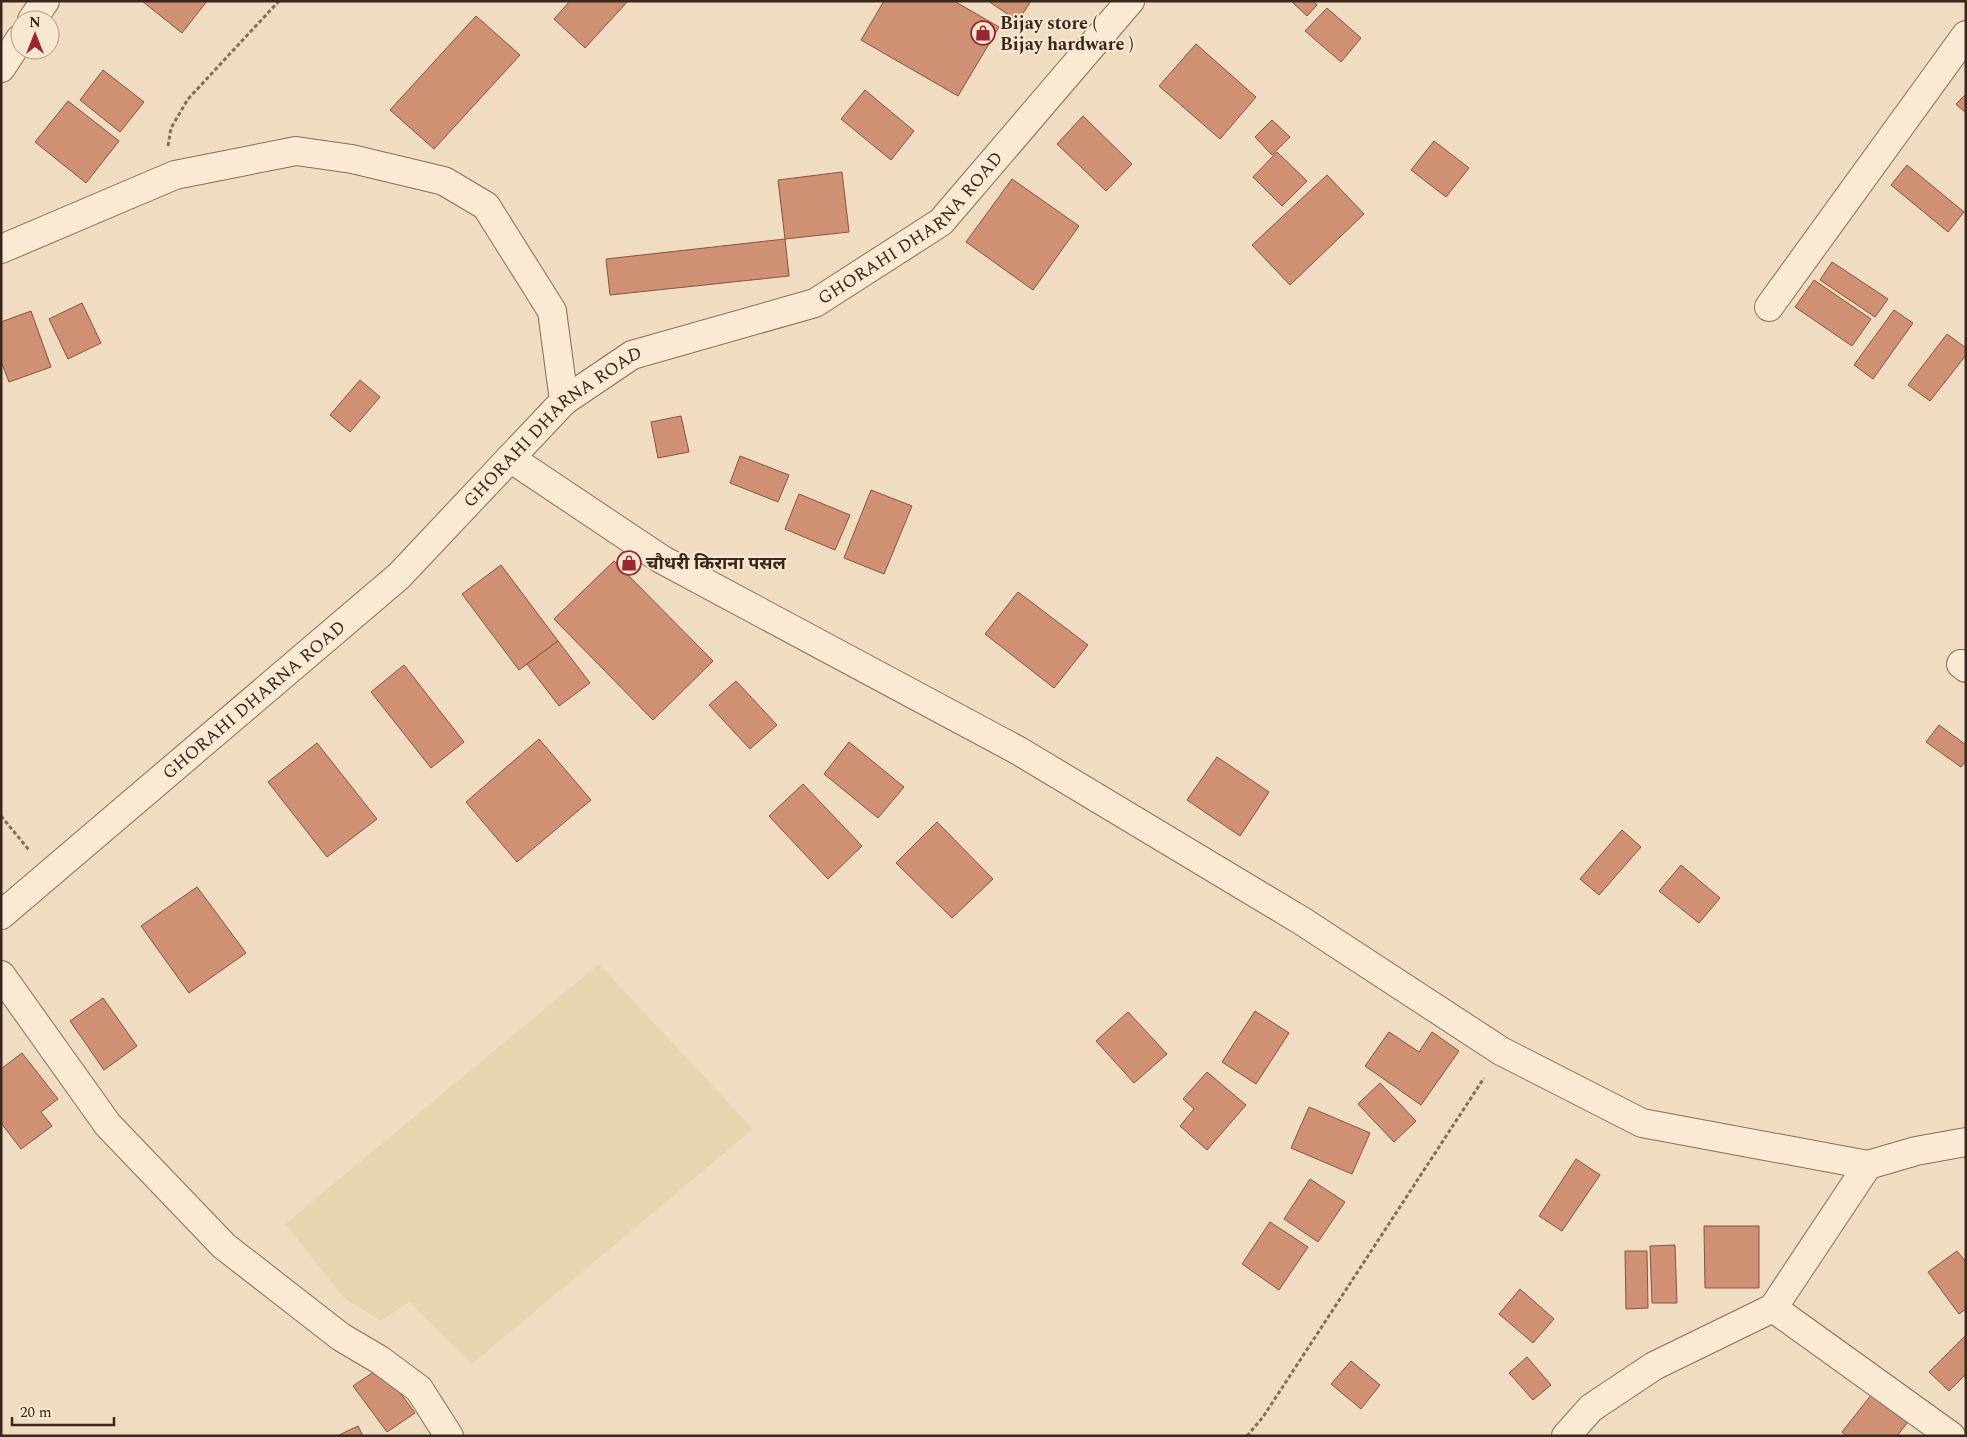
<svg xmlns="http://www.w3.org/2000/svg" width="1967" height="1437" viewBox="0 0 1967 1437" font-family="Spectral,'Noto Sans Devanagari',serif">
	<rect width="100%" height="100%" fill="#f0dcc0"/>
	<!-- farmland -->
	<path fill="#e6d6ad" d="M599,964L753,1129L472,1364L409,1302L381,1321L344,1298L285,1224Z"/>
	<!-- building -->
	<g fill="#cf9074" stroke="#89523c">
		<path d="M142,1H207L182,33Z"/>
		<path d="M570,1H628L585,48L554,19Z"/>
		<path d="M884,1H954L999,27L958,96L861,40Z"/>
		<path d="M988,1H1031L1018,21Z"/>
		<path d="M1291,1H1313L1317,5L1307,16Z"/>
		<path d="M1327,8L1361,38L1341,62L1305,31Z"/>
		<path d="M476,16L520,55L434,149L390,110Z"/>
		<path d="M1196,44L1256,97L1220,139L1159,86Z"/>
		<path d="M103,70L144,102L120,132L80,100Z"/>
		<path d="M865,90L914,131L891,160L841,119Z"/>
		<path d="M1966,94V113L1956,104Z"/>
		<path d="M68,101L119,141L86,183L35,142Z"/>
		<path d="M1083,116L1132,164L1106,191L1057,144Z"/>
		<path d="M1272,120L1290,137L1272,155L1255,137Z"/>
		<path d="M1434,141L1469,168L1446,197L1411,170Z"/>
		<path d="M1277,152L1307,181L1282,206L1253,177Z"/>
		<path d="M1907,165L1964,212L1948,232L1891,185Z"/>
		<path d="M842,172L849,232L785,239L778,180Z"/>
		<path d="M1327,175L1364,214L1290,285L1252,245Z"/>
		<path d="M1012,179L1079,226L1033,290L966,242Z"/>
		<path d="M785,239L789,276L610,295L606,259Z"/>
		<path d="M1832,262L1888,299L1875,317L1820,280Z"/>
		<path d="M1814,280L1871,319L1852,346L1795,307Z"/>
		<path d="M82,303L101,343L68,359L49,319Z"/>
		<path d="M1894,310L1913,323L1873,379L1854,365Z"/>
		<path d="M31,311L51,367L9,382L1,361V322Z"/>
		<path d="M1947,334L1966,348V355L1930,401L1908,385Z"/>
		<path d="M360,380L380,397L350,432L330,415Z"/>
		<path d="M681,416L689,452L658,458L651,422Z"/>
		<path d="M740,456L789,475L778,502L730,483Z"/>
		<path d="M871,490L912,506L884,574L844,558Z"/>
		<path d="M799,494L850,515L835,550L785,529Z"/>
		<path d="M614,561L713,661L653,720L554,619Z"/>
		<path d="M501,565L558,641L519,670L462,594Z"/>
		<path d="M1018,592L1088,645L1054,688L985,634Z"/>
		<path d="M558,641L590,683L559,706L527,664Z"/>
		<path d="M404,665L464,742L431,768L371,692Z"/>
		<path d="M736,681L777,725L750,749L709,705Z"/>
		<path d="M1939,725L1966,745V761L1961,767L1926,742Z"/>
		<path d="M539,739L591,800L517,862L466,802Z"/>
		<path d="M849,742L904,787L878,818L824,774Z"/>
		<path d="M317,743L377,819L327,857L268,782Z"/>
		<path d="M1217,757L1269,792L1240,836L1187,800Z"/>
		<path d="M803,784L862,846L828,879L769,816Z"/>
		<path d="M937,822L993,879L952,918L896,863Z"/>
		<path d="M1622,830L1641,847L1599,895L1580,879Z"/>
		<path d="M1681,865L1720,898L1699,923L1659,891Z"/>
		<path d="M197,887L246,953L189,993L141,926Z"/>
		<path d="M103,998L137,1046L104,1070L70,1021Z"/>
		<path d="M1255,1011L1289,1033L1256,1084L1222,1062Z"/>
		<path d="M1128,1012L1167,1054L1134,1083L1096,1041Z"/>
		<path d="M1389,1032L1419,1052L1432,1032L1459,1051L1421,1105L1365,1066Z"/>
		<path d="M22,1053L58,1099L41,1112L52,1126L21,1149L1,1123V1069Z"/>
		<path d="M1207,1072L1246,1105L1207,1150L1180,1126L1194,1109L1183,1099Z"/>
		<path d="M1380,1083L1416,1121L1394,1142L1358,1104Z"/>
		<path d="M1309,1107L1370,1133L1352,1174L1291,1148Z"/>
		<path d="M1576,1159L1600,1175L1562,1231L1539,1216Z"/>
		<path d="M1310,1179L1345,1202L1318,1242L1284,1219Z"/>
		<path d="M1270,1222L1308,1247L1279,1290L1242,1264Z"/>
		<path d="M1704,1226H1759V1288H1705Z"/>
		<path d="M1675,1245L1677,1303H1652L1650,1246Z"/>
		<path d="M1625,1251H1647L1648,1308L1626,1309Z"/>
		<path d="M1957,1251L1966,1262V1309L1959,1314L1928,1272Z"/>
		<path d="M1520,1289L1554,1319L1533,1343L1499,1314Z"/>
		<path d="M1965,1336L1966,1374L1949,1391L1929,1372Z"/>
		<path d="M1527,1357L1551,1385L1533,1400L1509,1373Z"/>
		<path d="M1351,1361L1380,1385L1361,1409L1331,1384Z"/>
		<path d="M381,1367L415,1413L387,1432L353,1386Z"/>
		<path d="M1872,1394L1908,1422L1897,1436H1847L1842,1432Z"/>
		<path d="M358,1426L363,1436H337Z"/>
	</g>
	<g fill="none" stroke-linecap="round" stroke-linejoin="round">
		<!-- minor casing -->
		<g stroke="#896c57" stroke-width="30">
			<g id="minor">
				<path d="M32,20L45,1"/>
				<path d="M1,68L20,39"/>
				<path d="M1,249L175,175L296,151L352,159L444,181L486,206L552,311L564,401"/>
				<path d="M1769,307L1966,35"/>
				<path d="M510,458L661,559L1019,751L1302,921L1501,1051L1642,1123L1868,1165L1916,1151L1966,1142"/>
				<path d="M1961,664L1966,668"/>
				<path id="s1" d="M1,915L399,576L564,401L632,355L815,303L941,222L1130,1"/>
				<path d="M1,975L108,1125L224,1246L341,1337L380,1360L419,1389L449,1436"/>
				<path d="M1773,1308L1951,1436"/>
				<path d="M1566,1436L1591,1408L1654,1366L1773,1308L1868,1165"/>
			</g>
		</g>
		<!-- path -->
		<g stroke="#896c57" stroke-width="3" stroke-dasharray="4 2.5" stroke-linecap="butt">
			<path d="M168,146L171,128L188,99L279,1"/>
			<path d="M1,816L29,850"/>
			<path d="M1247,1436L1263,1417L1484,1078"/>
		</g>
		<!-- minor -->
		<use href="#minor" stroke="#faead3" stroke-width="28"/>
	</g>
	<!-- icons -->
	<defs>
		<g id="shop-ring" transform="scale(1.25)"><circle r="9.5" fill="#f7e7d0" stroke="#9b2532" stroke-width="1.5"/><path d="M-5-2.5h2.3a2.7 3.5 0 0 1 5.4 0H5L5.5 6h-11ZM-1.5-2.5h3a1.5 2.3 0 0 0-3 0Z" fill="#9b2532"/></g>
	</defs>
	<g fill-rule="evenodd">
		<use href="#shop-ring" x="983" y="33"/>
		<use href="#shop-ring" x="629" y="563"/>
	</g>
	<g text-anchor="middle" stroke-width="4" stroke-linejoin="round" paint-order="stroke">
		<!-- poi labels -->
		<g font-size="18" font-weight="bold" fill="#38271c" stroke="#f7e7d0" text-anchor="start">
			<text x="1000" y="29">Bijay store (<tspan x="1000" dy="21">Bijay hardware )</tspan></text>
			<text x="646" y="569">चौधरी किराना पसल</text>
		</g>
		<!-- street labels -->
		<g font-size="18" fill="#38271c" stroke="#f7e7d0">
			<text dy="6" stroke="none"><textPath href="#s1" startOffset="1158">GHORAHI DHARNA ROAD</textPath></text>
			<text dy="6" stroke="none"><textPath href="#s1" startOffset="738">GHORAHI DHARNA ROAD</textPath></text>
			<text dy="6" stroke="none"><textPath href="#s1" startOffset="332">GHORAHI DHARNA ROAD</textPath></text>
		</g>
	</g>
	<!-- border -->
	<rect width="1967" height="1437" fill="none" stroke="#38271c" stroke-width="5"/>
	<!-- north arrow -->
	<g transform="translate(35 35)"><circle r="24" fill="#f7e7d0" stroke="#ab9a88"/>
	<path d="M0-4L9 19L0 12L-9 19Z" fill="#9b2532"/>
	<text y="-8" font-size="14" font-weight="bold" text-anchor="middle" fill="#38271c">N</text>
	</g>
	<!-- scale -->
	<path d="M12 1417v8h102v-8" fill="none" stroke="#38271c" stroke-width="2.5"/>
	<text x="20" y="1417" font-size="15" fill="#38271c" stroke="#f7e7d0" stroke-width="4" paint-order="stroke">20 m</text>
</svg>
